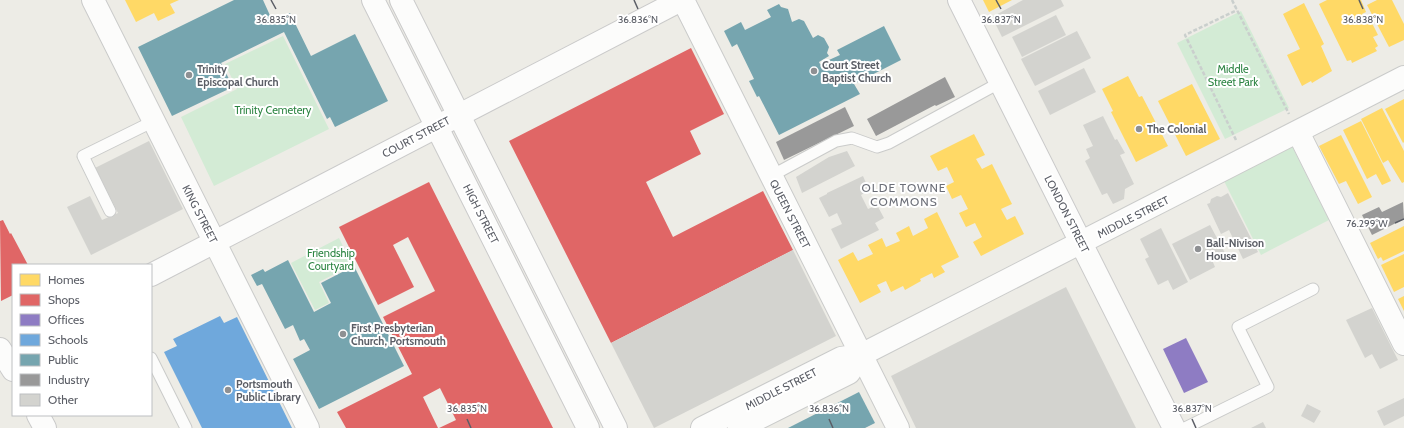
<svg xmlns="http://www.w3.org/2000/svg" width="1404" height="428" viewBox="0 0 1404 428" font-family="Cabin,sans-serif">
	<rect width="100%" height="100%" fill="#edece6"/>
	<!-- green -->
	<g fill="#d3ebd5">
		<path d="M1241,11L1289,108L1225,139L1177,43Z"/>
		<path d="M283,36L329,129L214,186L181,117L237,89L225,64Z"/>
		<path d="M1291,144L1329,220L1261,255L1223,179Z"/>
		<path d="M339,238L352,265L319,282L329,303L315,310L291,263Z"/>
	</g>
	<!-- homes -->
	<g fill="#ffd966">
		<path d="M125,0H179L170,4L175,13L158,21L154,13L136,22Z"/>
		<path d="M983,0H1012L989,12Z"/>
		<path d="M1327,0H1361L1366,12L1362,14L1364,19L1369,17L1378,35L1373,37L1378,46L1375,48L1377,51L1352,63L1351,60L1347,61L1319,4Z"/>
		<path d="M1377,0H1392L1404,24V40L1389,47L1367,5Z"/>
		<path d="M1304,3L1324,44L1321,46L1332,71L1312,83L1311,81L1302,86L1287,55L1300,49L1283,14Z"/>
		<path d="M1128,76L1139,97L1142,96L1168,146L1136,162L1111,112L1113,111L1102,89Z"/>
		<path d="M1192,84L1220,139L1186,156L1158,101Z"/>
		<path d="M1404,99V142L1403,143L1385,109Z"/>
		<path d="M1382,108L1404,151V182L1402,183L1388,160L1383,163L1361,119Z"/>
		<path d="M1361,121L1391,181L1382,185L1376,174L1367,179L1343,130Z"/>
		<path d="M974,134L985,155L976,159L982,169L992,164L1012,204L1001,209L1007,220L1015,216L1024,234L981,256L973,242L982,237L975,223L966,227L959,213L968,209L961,195L952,199L946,186L954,182L947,167L938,171L930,156Z"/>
		<path d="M1341,135L1372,197L1358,204L1346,181L1339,184L1319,146Z"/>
		<path d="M937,212L959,257L941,266L945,272L934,278L932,273L920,279L921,281L905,290L903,286L891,292L886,281L877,285L881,292L860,303L838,260L853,252L858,261L873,254L868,245L882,238L886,247L900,241L896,233L909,226L913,236L928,228L924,219Z"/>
		<path d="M1404,226V251L1383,261L1381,257L1378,259L1370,243Z"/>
		<path d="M1404,254V287L1394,292L1381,265Z"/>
		<path d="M1404,296V311L1398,299Z"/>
	</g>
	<!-- shops -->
	<g fill="#e06666">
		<path d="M691,48L724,114L690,131L701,154L646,182L673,237L763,191L793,250L611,343L509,141Z"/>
		<path d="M429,182L503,329L553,428H439L456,420L440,388L423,397L438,428H346L337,412L412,374L383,317L435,291L408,237L393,245L414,287L378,305L339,227Z"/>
		<path d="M3,220L10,234L11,233L28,265H13V295L1,301L0,221Z"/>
	</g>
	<!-- offices -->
	<path fill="#8e7cc3" d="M1186,338L1208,382L1184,393L1163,349Z"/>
	<!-- schools -->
	<path fill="#6fa8dc" d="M220,316L224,323L237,317L292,428H202L164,352L177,346L173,339Z"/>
	<!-- public -->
	<g fill="#76a5af">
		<path d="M234,0H263L273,22L290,13L311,56L355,34L388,101L335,127L330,117L327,119L284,32L221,63L233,87L172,116L138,47Z"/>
		<path d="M779,4L781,7L788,9L792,22L799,19L804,21L813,38L818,35L824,38L829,47L827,53L829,56L819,62L820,64L840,55L837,50L884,26L901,60L854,84L860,94L779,135L759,96L757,97L749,81L754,79L737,44L732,47L724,31L741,22L745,30L771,17L767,10Z"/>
		<path d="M288,260L314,312L331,303L321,283L354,266L404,366L319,409L293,359L310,350L304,339L300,341L293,325L285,329L262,284L257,286L251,275L263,269L265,272Z"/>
		<path d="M859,392L875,423L865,428H788Z"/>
	</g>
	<!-- industry -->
	<g fill="#999">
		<path d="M945,77L955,97L936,106L935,105L876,136L867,119Z"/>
		<path d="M845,107L854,126L784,160L776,142Z"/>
		<path d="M1403,202L1404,219L1372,235L1362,215L1379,207L1382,212Z"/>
	</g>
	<!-- building -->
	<g fill="#d3d3cf">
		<path d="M1023,0H1061L1064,6L1002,37L992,17Z"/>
		<path d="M1056,15L1066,35L1022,57L1012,37Z"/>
		<path d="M1077,31L1091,58L1035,86L1021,59Z"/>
		<path d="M1084,68L1096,92L1050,115L1038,91Z"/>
		<path d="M1103,116L1115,140L1117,139L1125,153L1120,155L1134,184L1125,189L1124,199L1113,204L1107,193L1102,195L1085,161L1090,158L1086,149L1093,146L1083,125Z"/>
		<path d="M149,141L183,209L91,255L67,207L90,196L102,220L118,213L95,168Z"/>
		<path d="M847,151L855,166L802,193L796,177L829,157Z"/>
		<path d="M863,176L869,190L861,195L868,209L877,205L884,218L875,223L879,230L841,249L831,229L842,224L837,213L829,217L819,198L827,194V193Z"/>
		<path d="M1228,193L1258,252L1243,259L1229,230L1221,234L1207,204L1210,203L1211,199L1217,196L1221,197Z"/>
		<path d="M1210,225L1225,253L1212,260L1215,267L1190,280L1172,244Z"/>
		<path d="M1161,228L1188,282L1173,290L1168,280L1158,285L1145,259L1149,257L1140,239Z"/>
		<path d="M793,250L836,336L654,428L611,343Z"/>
		<path d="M1066,287L1136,428H916L891,376Z"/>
		<path d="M1372,308L1398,360L1380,369L1372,354L1365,358L1346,320Z"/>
		<path d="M1404,398V416L1384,426L1377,411Z"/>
		<path d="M1307,404L1321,411L1314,423L1301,416Z"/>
		<path d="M1263,422L1266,428H1251Z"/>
	</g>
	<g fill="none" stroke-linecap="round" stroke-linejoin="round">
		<!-- lane casing -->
		<g stroke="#cacbca" stroke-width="13">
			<g id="lane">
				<path d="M771,176L836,141L852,138L877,147L889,143L1001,82"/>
				<path d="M110,211L83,156L154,121"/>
				<path d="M151,358L186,428"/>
				<path d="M1185,428L1268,387L1238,327L1313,289"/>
			</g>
		</g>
		<!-- street casing -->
		<g stroke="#cacbca" stroke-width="24">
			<g id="street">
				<path d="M93,0L308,428"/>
				<path d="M683,0L898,428"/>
				<path d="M1298,132L1404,344"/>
				<path d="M702,428L841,358L861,355L1404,77"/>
				<path d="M739,428L849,373L861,355"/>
			</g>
		</g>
		<!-- secondary casing -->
		<g stroke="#cacaca" stroke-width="24">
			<g id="secondary">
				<path d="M373,0L588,428"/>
				<path d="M401,0L616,428"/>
				<path d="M959,0L1174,428"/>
				<path d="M151,275L681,0"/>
				<path d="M0,349L13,370"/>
				<path d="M38,415L45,428"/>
			</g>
		</g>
		<!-- path -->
		<g stroke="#cacfcd" stroke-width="2.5" stroke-dasharray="4 2" stroke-linecap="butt">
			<path d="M1232,0L1289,114"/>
			<path d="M1236,140L1185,35L1237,10"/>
		</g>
		<!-- lane -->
		<use href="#lane" stroke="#fcfcfb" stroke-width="11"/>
		<!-- street -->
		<use href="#street" stroke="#fcfcfb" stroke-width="22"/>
		<!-- secondary -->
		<use href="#secondary" stroke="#fcfcfb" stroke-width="22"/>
	</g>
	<!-- ticks -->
	<path fill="none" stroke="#5b5e66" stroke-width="1.5" d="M271,0L276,9M634,0L638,9M996,0L1001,9M1359,0L1363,9M1395,223L1404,219M467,419L471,428M829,419L833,428M1192,419L1196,428"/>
	<!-- markers -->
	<g fill="#8e9093" stroke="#fff" stroke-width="1.5">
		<circle cx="814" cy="71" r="4"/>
		<circle cx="189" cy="75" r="4"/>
		<circle cx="1139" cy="129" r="4"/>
		<circle cx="1198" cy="249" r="4"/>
		<circle cx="343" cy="334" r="4"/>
		<circle cx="228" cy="390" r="4"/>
	</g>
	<g text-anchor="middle" stroke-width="4" stroke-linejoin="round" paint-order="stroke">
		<!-- poi labels -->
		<g font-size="11" font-weight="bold" fill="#5b5e66" stroke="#fff" text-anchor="start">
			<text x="822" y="69">Court Street<tspan x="822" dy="13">Baptist Church</tspan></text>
			<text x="197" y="73">Trinity<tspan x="197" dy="13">Episcopal Church</tspan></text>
			<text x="1147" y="133">The Colonial</text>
			<text x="1206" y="247">Ball-Nivison<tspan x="1206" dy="13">House</tspan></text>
			<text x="351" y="332">First Presbyterian<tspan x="351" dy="13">Church, Portsmouth</tspan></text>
			<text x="236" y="388">Portsmouth<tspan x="236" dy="13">Public Library</tspan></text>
		</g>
		<!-- park labels -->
		<g font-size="11" fill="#2c8442" stroke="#fff">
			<text x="1233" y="73">Middle<tspan x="1233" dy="13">Street Park</tspan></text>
			<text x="273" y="114">Trinity Cemetery</text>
			<text x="331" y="257">Friendship<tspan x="331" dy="13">Courtyard</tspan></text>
		</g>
		<!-- street labels -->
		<g font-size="11" fill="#5b5e66" stroke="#fff">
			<text transform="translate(416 137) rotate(-28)" y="4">COURT STREET</text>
			<text transform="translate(200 214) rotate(63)" y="4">KING STREET</text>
			<text transform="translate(481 214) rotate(63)" y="4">HIGH STREET</text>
			<text transform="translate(790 214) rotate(63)" y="4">QUEEN STREET</text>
			<text transform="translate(1067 214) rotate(63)" y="4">LONDON STREET</text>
			<text transform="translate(1133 217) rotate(-27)" y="4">MIDDLE STREET</text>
			<text transform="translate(781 389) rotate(-27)" y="4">MIDDLE STREET</text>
		</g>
		<!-- neighbourhood labels -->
		<g font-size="12" letter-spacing="1" fill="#6c6f78" stroke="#fff">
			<text x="904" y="192">OLDE TOWNE<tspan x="904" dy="14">COMMONS</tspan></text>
		</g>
	</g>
	<g font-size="10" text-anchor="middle" fill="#5b5e66" stroke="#fff" stroke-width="4" stroke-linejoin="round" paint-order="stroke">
		<text x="276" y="23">36.835°N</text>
		<text x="638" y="23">36.836°N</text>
		<text x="1001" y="23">36.837°N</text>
		<text x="1363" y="23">36.838°N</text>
		<text x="1367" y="227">76.299°W</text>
		<text x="467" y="412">36.835°N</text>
		<text x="829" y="412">36.836°N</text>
		<text x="1192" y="412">36.837°N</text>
	</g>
	<!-- legend -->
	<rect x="12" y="264" width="140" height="152" fill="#ffffff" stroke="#bdbfc2"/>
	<rect x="20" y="274" width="20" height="12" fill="#ffd966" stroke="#bdbfc2"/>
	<text x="48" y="284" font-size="12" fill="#5b5e66">Homes</text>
	<rect x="20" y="294" width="20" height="12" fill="#e06666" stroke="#bdbfc2"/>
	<text x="48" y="304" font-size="12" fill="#5b5e66">Shops</text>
	<rect x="20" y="314" width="20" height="12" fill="#8e7cc3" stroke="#bdbfc2"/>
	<text x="48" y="324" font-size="12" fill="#5b5e66">Offices</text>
	<rect x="20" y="334" width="20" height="12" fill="#6fa8dc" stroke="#bdbfc2"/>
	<text x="48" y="344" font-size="12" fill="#5b5e66">Schools</text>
	<rect x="20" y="354" width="20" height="12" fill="#76a5af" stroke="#bdbfc2"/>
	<text x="48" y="364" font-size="12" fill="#5b5e66">Public</text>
	<rect x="20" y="374" width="20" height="12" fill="#999999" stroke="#bdbfc2"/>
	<text x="48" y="384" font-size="12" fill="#5b5e66">Industry</text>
	<rect x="20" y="394" width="20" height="12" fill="#d3d3cf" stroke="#bdbfc2"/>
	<text x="48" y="404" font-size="12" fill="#5b5e66">Other</text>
</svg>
